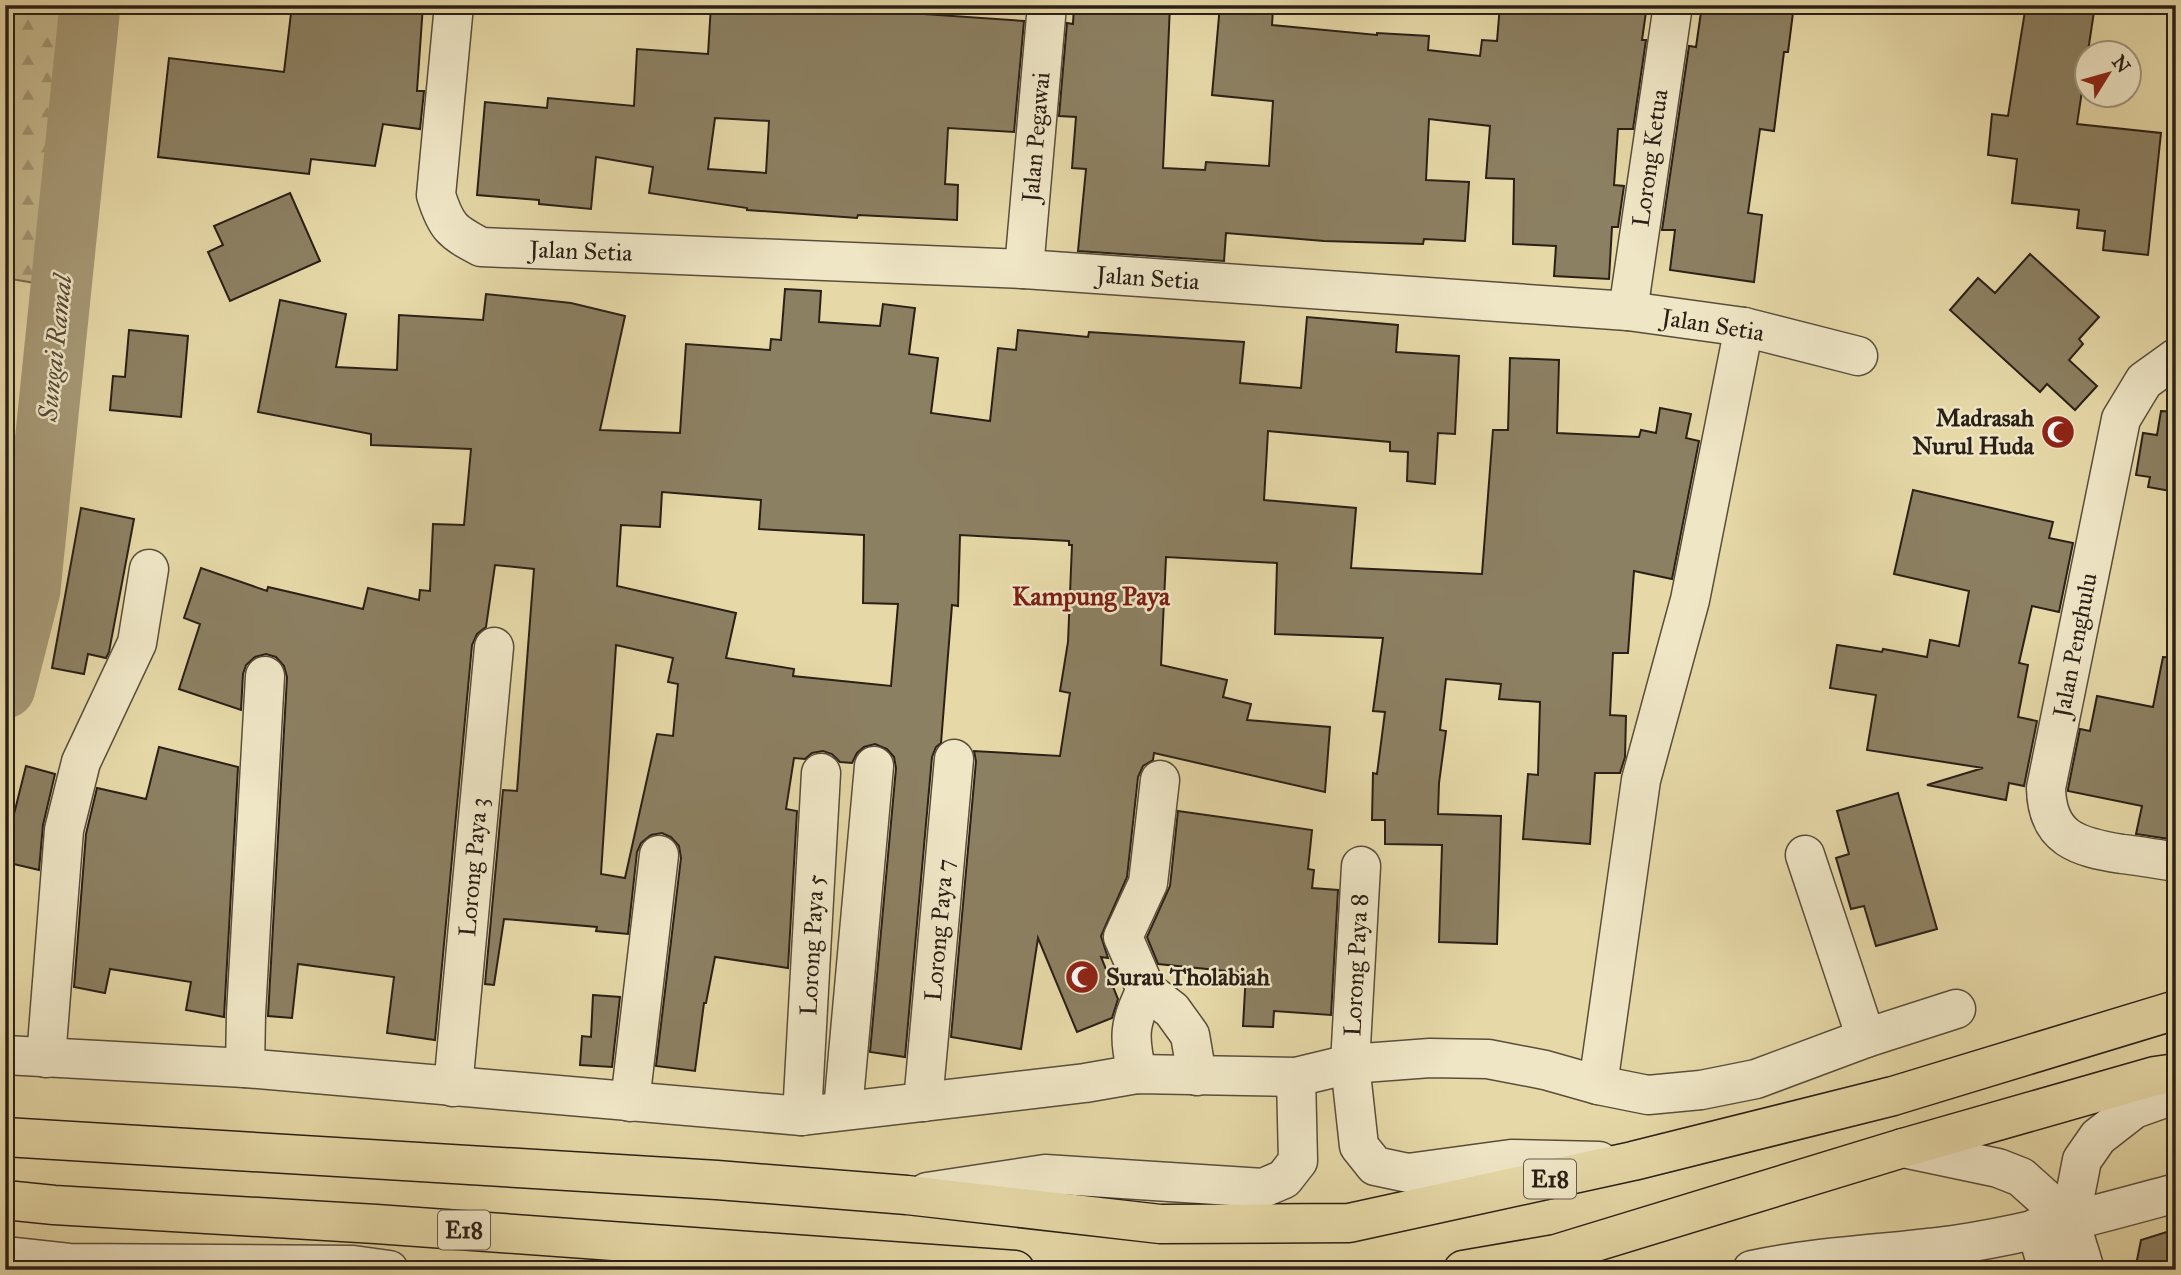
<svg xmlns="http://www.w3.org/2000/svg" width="2181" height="1275" viewBox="0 0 2181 1275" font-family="'IM FELL Great Primer',serif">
	<defs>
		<pattern id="forest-firs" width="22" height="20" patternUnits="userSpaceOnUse" patternTransform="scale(1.75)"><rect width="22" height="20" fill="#c6b98f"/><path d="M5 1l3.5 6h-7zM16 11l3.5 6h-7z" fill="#a19674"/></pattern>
	</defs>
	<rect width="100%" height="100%" fill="#e6d8a7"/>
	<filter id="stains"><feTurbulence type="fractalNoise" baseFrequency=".00286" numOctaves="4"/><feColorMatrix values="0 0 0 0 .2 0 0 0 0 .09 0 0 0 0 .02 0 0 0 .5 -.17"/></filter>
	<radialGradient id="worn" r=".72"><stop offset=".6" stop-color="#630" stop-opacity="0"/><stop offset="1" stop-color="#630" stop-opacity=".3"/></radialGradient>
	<!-- forest -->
	<path fill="url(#forest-firs)" stroke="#786c53" stroke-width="2" d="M5,5H63L35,283L5,278Z"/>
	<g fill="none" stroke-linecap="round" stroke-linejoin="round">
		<!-- river -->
		<path stroke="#a69976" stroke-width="61" d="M5,688L30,590L90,5"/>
	</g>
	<!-- building -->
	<g fill="#8c8062" stroke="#2a2017" stroke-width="2" fill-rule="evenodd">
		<path d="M292,5H423L417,91H424L420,129L383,124L375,166L311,159L309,174L158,157L169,58L284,72Z"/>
		<path d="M711,5H793L1024,21L1014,132L948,128L945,184L958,185L957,220L858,215L857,218L747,210V208L649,193L653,167L596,157L591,209L539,204V200L477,195L485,102L547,108L548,98L634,106L637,49L708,54ZM715,118L769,121L766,173L708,169Z"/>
		<path d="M1074,5H1170L1163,168L1205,170L1206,162L1269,166L1273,101L1212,95L1220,5L1273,9L1272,25L1377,35V33L1429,36L1428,50L1480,56L1482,40L1497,41L1500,5H1647L1642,40H1646L1633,129H1618L1614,185L1624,186L1618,227H1612L1609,279L1554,276L1556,246L1513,244L1514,179L1486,178L1490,126L1429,119L1426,180L1469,182L1465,241L1424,239L1423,244L1324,241L1226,233L1224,261L1078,251L1086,169L1072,168L1076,117L1059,116L1067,23L1073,24Z"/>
		<path d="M1702,5H1794L1788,52H1784L1774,131L1760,129L1748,213L1762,215L1754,282L1670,270L1675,230H1662L1689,46L1696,47Z"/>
		<path d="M2026,5H2095L2077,124L2161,133L2148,255L2103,250L2105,231L2077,228L2079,210L2012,203L2017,159L1988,155L1992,114L2008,116Z"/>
		<path d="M290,193L320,261L230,301L208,252L223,245L214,226Z"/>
		<path d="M2030,254L2099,317L2079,339L2083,344L2069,360L2097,386L2075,410L2047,384L2040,392L1950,310L1978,278L1995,293Z"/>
		<path d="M785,289L821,291L819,322L880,326L883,304L915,308L909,354L938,358L931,413L990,421L998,348L1016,350L1018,330L1088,337L1089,332L1244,342L1240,383L1301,388L1307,317L1398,325L1396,352L1459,356L1455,434L1438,433L1435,484L1407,481L1408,452L1390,451V442L1268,431L1264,500L1356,508L1351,568L1482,574L1493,430H1508L1510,358L1559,360L1557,433L1639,437L1641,430L1656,433L1660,408L1691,414L1686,438L1699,441L1672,579L1634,571L1628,653H1613L1610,715L1626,716L1625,757L1620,773H1595L1590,844L1523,839L1528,774L1538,775L1540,702L1499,699L1501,684L1446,679L1440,730L1446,731L1439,783L1438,814L1501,816L1497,944L1439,942L1442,845L1385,844V820H1372L1373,773L1377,774L1385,712L1373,711L1383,638L1275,634L1277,563L1166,557L1161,665L1227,680L1223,697L1251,704L1247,720L1330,727L1325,792L1154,753L1153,760L1143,766L1138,777L1127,877L1101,936L1108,958L1101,957L1118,999L1112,1018L1077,1032L1038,938L1021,1049L951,1037L976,761L974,751L1060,756L1070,693L1060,691L1068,642L1072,545H1069V541L960,535L958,606L952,605L941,743L936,747L932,757L905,1057L870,1052L896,768L894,757L887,749L875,744L864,747L857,753L852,763L840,762L832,754L823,751L812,753L805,759L794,758L786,809L797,811L788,968L715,957L706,1003H704L695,1071L656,1066L681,858L679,846L671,837L662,833L651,835L641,843L637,852L628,934L596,931L597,927L504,919L494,985L485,984L503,790L517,791L534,569L495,565L486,627L477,634L472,645L435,1040L387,1033L394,977L298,964L292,1018L268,1016L287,677L284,666L276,657L266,654L255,657L246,665L243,674L241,710L179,689L200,624L184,618L201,568L267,591L268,587L363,609L368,588L419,600L420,590L430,591L433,524L464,525L471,449L371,445V434L258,412L280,300L346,314L336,367L397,370L399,315L483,320L486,294L571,303L625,316L600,430L680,433L686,344L770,350L771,339L781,340ZM662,492L761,500L759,529L864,535L863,603L898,604L891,686L793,676L794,669L726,658L736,613L617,586L621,525L660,527ZM616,645L673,658L668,682L678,684L673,736L657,734L625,878L601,874Z"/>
		<path d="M129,330L188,336L181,417L110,410L113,376L125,377Z"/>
		<path d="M2161,411L2176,412V492L2148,487L2150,477L2136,475L2143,433L2157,435Z"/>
		<path d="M1913,490L2053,522L2049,538L2073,543L2059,612L2032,606L2019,663L2028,665L2018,717L2037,721L2024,786L2009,783L2006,800L1927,785L1983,768L1867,750L1876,695L1830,688L1837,645L1882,652L1883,649L1927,657L1930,640L1959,646L1969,591L1894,574Z"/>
		<path d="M81,508L134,519L109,652L106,658L88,654L84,674L52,668Z"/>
		<path d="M2163,657L2176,658V840L2136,834L2142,806L2068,791V789L2080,729L2090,731L2097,696L2153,707Z"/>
		<path d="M159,747L238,767L224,1017L186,1010L191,982L110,969L105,993L74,987L86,834L97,788L146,799Z"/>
		<path d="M26,766L55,774L43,825L39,870L5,862V850Z"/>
		<path d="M1898,793L1937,929L1876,946L1864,906L1851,909L1836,858L1849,854L1837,811Z"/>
		<path d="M1178,811L1312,830L1308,869L1314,870L1312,888L1338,890L1331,1015L1274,1011L1273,1027L1243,1026L1246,973L1158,964L1147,937L1170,886Z"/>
		<path d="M593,995L620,997L612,1067L580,1065L582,1036L591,1037Z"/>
		<path d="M2176,1229V1270H2135L2141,1240Z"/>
	</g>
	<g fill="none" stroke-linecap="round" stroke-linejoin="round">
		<!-- minor casing -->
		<g stroke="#594e3b" stroke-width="41">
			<g id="minor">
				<path d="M454,5L436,195C446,227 452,232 481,247L1024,269L1628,311L1744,327L1858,356"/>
				<path d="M1024,269L1047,5"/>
				<path d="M1628,311L1673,5"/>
				<path d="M2176,358L2144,381L2121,419L2046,788C2047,839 2078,847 2122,854C2140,856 2158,859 2176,862"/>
				<path d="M1805,855L1866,1038"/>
				<path d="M1361,866L1350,1064L1359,1146L1375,1166L1408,1173L1511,1159L1599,1161"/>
				<path d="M1146,990L1172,1010L1190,1035L1197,1076"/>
				<path d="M5,1055L245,1068L802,1116L1085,1083L1137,1074L1296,1077L1350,1064L1430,1058L1488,1059L1545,1070L1598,1085L1648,1095L1701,1090L1756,1079L1866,1038L1956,1009"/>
				<path d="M46,1058L64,830L81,762L137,643L149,569"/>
				<path d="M245,1068L246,1014L265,676"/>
				<path d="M1137,1074C1129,1037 1128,1025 1146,990L1123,937L1148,883L1160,780"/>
				<path d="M1598,1085L1641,780L1690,600L1744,327"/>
				<path d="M453,1087L494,647"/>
				<path d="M630,1102L659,855"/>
				<path d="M923,1102L954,759"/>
				<path d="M843,1110L874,766"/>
				<path d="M802,1116L821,773"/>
				<path d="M1903,1148L1998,1168L2021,1177L2070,1221"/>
				<path d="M927,1192L1045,1174L1263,1188L1284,1179L1298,1161L1296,1077"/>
				<path d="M2036,1228L2048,1270"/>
				<path d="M5,1256L69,1263L353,1265L389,1270"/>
				<path d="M1752,1270C1818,1256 1885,1254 1953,1245C2028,1234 2102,1213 2176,1193"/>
				<path d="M2085,1270L2070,1221L2082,1160L2098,1137L2134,1109L2176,1094"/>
			</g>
		</g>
		<!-- highway casing -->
		<g stroke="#2a2017" stroke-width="41">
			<g id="highway">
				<path d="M5,1137L717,1180L907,1195L1160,1224L1349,1223L1633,1161L1893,1096L2176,1010"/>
				<path d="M5,1200L54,1205L376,1224L1015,1270"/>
				<path d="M1463,1270L1556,1254L1903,1148L2155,1076L2176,1073"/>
			</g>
		</g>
		<!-- minor -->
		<use href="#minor" stroke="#efe6c6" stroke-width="38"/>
		<!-- highway -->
		<use href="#highway" stroke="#e6d8a7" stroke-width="38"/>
	</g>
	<!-- icons -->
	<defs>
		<g id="mosque-disc" transform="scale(1.75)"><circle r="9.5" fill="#8f2418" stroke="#efe6c6"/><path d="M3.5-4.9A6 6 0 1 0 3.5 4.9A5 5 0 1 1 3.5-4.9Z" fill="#fff"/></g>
	</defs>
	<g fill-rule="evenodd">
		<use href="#mosque-disc" x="2058" y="432"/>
		<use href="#mosque-disc" x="1082" y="977"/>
	</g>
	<g text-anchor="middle" stroke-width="5" stroke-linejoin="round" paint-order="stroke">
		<!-- shield labels -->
		<g fill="#efe6c6" stroke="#655b4c" stroke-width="2">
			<rect x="1524" y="1159.5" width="52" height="39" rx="5"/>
			<rect x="438" y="1210.5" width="52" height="39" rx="5"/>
		</g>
		<g font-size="23" font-weight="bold" fill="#2a2017">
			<text x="1550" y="1187">E18</text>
			<text x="464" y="1238">E18</text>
		</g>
		<!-- street labels -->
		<g font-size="24" fill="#2a2017" stroke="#efe6c6">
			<text transform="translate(1036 137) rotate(-85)" y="8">Jalan Pegawai</text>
			<text transform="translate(1650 158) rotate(-82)" y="8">Lorong Ketua</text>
			<text transform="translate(581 251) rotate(2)" y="8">Jalan Setia</text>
			<text transform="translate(1148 278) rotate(4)" y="8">Jalan Setia</text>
			<text transform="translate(1713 325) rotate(9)" y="8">Jalan Setia</text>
			<text transform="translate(2075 645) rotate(-79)" y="8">Jalan Penghulu</text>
			<text transform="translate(473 867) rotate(-85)" y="8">Lorong Paya 3</text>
			<text transform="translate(939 930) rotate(-85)" y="8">Lorong Paya 7</text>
			<text transform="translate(812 945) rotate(-87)" y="8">Lorong Paya 5</text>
			<text transform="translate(1356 965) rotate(-87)" y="8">Lorong Paya 8</text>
		</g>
		<!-- poi labels -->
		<g font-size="24" font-weight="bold" fill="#2a2017" stroke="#efe6c6" text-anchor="end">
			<text x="2034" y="426">Madrasah<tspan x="2034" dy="28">Nurul Huda</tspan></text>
			<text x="1106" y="985" text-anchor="start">Surau Tholabiah</text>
		</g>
		<!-- water labels -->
		<g font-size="26" font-style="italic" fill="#554a38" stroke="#efe6c6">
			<text transform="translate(55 348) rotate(-84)" y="9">Sungai Ramal</text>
		</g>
		<!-- neighbourhood labels -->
		<g font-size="26" font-weight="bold" fill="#7a1f14" stroke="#efe6c6">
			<text x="1091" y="605">Kampung Paya</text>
		</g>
	</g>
	<!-- margin -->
	<rect width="2181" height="1275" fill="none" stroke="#e6d8a7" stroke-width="28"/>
	<rect x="7" y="7" width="2167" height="1261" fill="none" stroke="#2a2017" stroke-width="3.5"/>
	<rect x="14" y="14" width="2153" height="1247" fill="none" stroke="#2a2017" stroke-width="2"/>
	<!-- north arrow -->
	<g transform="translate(2108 74) rotate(53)"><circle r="33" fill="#efe6c6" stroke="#a09780" stroke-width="2"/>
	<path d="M0-5L12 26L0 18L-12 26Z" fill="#8f2418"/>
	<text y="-10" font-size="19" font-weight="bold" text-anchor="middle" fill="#2a2017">N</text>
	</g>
	<rect width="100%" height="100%" filter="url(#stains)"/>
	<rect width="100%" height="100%" fill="url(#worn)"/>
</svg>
